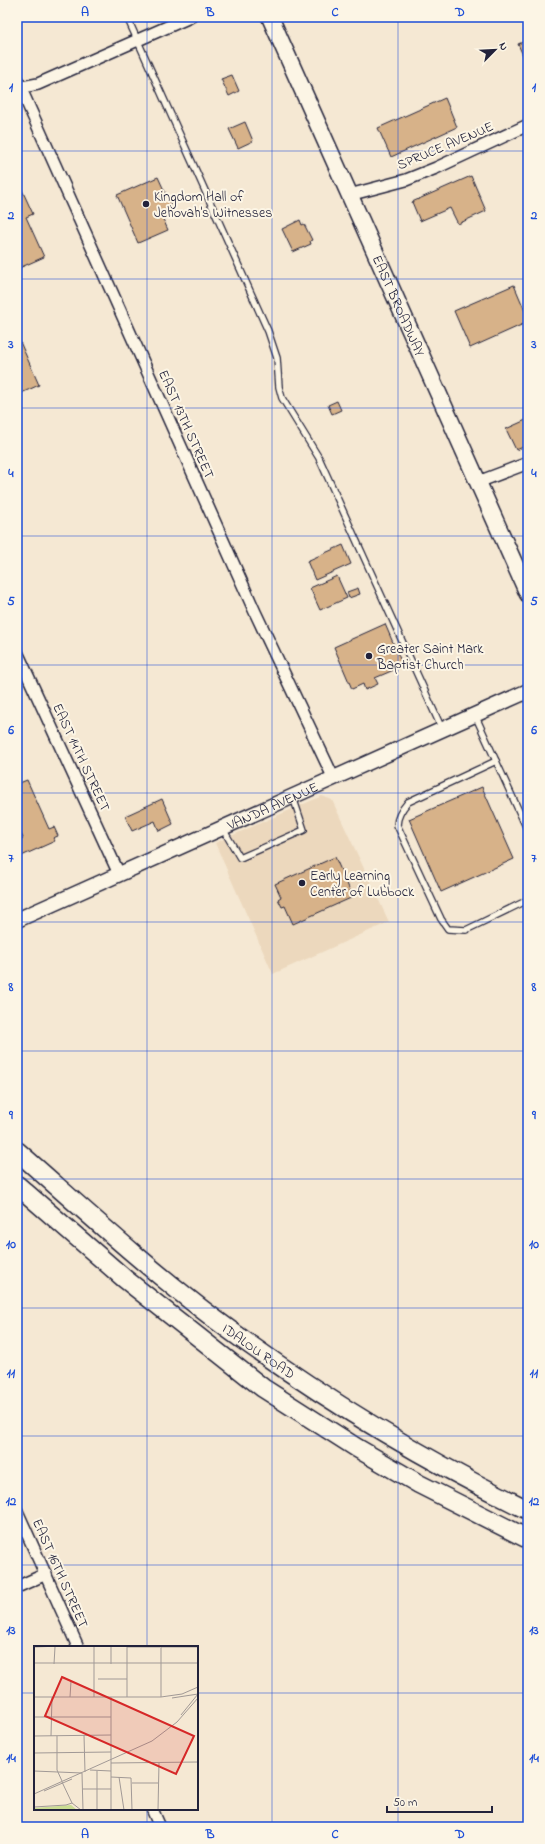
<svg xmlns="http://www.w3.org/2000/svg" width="545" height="1844" viewBox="0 0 545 1844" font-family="'Indie Flower',sans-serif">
	<rect width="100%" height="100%" fill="#f5e8d3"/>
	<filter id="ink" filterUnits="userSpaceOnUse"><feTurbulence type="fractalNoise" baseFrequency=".025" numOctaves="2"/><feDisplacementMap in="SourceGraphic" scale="8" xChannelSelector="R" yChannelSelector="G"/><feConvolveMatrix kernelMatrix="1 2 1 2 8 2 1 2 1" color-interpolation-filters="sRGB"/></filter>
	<g filter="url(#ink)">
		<!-- built -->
		<path fill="#ecd8bd" d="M322,796L332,800L389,922L273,974L215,843Z"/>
		<!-- building -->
		<g fill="#d7b289" stroke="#22223b">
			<path d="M528,40V67L518,44Z"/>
			<path d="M232,75L239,91L229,96L221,79Z"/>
			<path d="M445,98L457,127L391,157L378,128Z"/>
			<path d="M245,122L253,141L238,148L229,129Z"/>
			<path d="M471,176L486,211L458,224L450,208L420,221L412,202Z"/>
			<path d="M158,177L175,214L163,219L168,230L138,243L117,195Z"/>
			<path d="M17,179L33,214L26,217L44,257L17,269Z"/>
			<path d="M300,220L302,225L304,224L312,240L310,241L311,244L293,252L282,229Z"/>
			<path d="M514,285L528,318V322L470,348L454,311Z"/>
			<path d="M17,335L39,385L17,395Z"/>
			<path d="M337,401L341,410L332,414L328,405Z"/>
			<path d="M528,419V445L516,450L506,429Z"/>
			<path d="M343,545L351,564L315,580L307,561Z"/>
			<path d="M337,576L347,598L320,610L310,588Z"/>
			<path d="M358,588L360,594L349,598L347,592Z"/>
			<path d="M385,624L403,666L375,678L378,684L365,690L363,684L352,689L334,647Z"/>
			<path d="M27,780L49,829L54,827L58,836L53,838L55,841L17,858V841L23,838L17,825V784Z"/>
			<path d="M482,787L514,859L441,892L409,819Z"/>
			<path d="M162,799L173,824L159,831L155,821L132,831L125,816Z"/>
			<path d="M335,857L353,897L293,924L285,906L282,907L278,899L281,897L275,884Z"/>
		</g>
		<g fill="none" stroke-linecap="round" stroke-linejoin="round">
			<!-- service casing -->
			<g stroke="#22223b" stroke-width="8">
				<g id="service">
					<path d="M127,17L268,331L277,358L279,387L282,398L319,458L442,729"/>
					<path d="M475,715L528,831"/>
					<path d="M496,761L408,802C402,809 397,816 397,825L441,919L448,929L466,930L528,900"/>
					<path d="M223,829L240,858L304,830L293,797"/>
				</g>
			</g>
			<!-- minor casing -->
			<g stroke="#22223b" stroke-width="14">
				<g id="minor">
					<path d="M17,80L255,612L334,779"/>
					<path d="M17,88L38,84L190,17"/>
					<path d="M349,195L406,180L436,168L528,125"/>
					<path d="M478,482L528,463"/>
					<path d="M17,652L119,874"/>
					<path d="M17,1511L78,1647"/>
					<path d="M17,1587L46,1574"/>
					<path d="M152,1809L160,1827"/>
				</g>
			</g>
			<!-- tertiary casing -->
			<g stroke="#22223b" stroke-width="17">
				<g id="tertiary">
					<path id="s1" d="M17,920L528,691"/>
				</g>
			</g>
			<!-- secondary casing -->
			<g stroke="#22223b" stroke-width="19">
				<g id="secondary">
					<path id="s2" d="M270,17L528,594"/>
				</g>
			</g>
			<!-- primary casing -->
			<g stroke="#22223b" stroke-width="21">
				<g id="primary">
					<path id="s3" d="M17,1151C82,1208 147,1268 216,1320C314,1393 419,1457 528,1510"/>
					<path d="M17,1185L125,1279L263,1388L357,1448L419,1484L528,1539"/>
				</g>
			</g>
			<!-- service -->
			<use href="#service" stroke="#fcf5e5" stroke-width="5.5"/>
			<!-- minor -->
			<use href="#minor" stroke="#fcf5e5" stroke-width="11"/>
			<!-- tertiary -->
			<use href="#tertiary" stroke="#fcf5e5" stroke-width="14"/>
			<!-- secondary -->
			<use href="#secondary" stroke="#fcf5e5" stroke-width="16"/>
			<!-- primary -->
			<use href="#primary" stroke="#fcf5e5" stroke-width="18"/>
		</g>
	</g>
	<!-- grid -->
	<path fill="none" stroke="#1d4ed8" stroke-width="1" stroke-opacity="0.55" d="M147,17V1647M272,17V1827M398,17V1827M17,151H528M17,279H528M17,408H528M17,536H528M17,665H528M17,793H528M17,922H528M17,1051H528M17,1179H528M17,1308H528M17,1436H528M17,1565H528M17,1693H35M197,1693H528M147,1809V1827"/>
	<!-- markers -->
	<g fill="#22223b" stroke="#fcf5e5" stroke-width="1.5">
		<circle cx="146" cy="204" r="4"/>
		<circle cx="369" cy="656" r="4"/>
		<circle cx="302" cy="883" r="4"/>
	</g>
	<g text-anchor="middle" stroke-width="4" stroke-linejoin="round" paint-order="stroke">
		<!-- street labels -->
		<g font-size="14" fill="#22223b" stroke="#fcf5e5">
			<text transform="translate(445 145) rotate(-23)" y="5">SPRUCE AVENUE</text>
			<text dy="5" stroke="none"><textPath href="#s2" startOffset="316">EAST BROADWAY</textPath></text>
			<text transform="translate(187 424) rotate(66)" y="5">EAST 13TH STREET</text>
			<text transform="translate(82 757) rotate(65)" y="5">EAST 14TH STREET</text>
			<text dy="5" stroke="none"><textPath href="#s1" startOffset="280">VANDA AVENUE</textPath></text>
			<text dy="5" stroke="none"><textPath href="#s3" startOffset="314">IDALOU ROAD</textPath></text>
			<text transform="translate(61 1573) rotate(66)" y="5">EAST 16TH STREET</text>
		</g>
		<!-- poi labels -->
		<g font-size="14" fill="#22223b" stroke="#fcf5e5" text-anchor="start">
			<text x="154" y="201">Kingdom Hall of<tspan x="154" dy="16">Jehovah's Witnesses</tspan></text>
			<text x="377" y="653">Greater Saint Mark<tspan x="377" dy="16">Baptist Church</tspan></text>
			<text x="310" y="880">Early Learning<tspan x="310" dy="16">Center of Lubbock</tspan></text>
		</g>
	</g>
	<!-- overview -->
	<g transform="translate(34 1646)">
		<rect width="164" height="164" fill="#f5e8d3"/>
		<path d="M37,159L43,164H0V162Z" fill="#cadd92"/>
		<path fill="none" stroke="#a19996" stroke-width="1" d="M60,0V51M77,0V18M93,0V51M0,1L27,0M93,1H126M127,1H164M0,17H164M20,18L21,1M64,33H93M0,51H127L148,48L164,41M36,51L37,35M77,51V164M127,51V0M138,52L164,48M147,69L164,48M0,71H77M50,89L51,126M0,90L77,89M17,90L18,51M23,90V124L28,135M0,107L77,106M77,117L164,116M56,124L77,125M0,125L48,127M48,127L49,164M77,131L97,132L98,164M85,131L90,164M28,136L38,157L47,164M98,137H124M49,143H77M10,145L38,133M0,148L118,95L143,76L164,52M0,161L32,159L38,157M63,164V125M124,164L125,117"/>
		<path fill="#d62828" fill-opacity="0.15" stroke="#d62828" stroke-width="2" d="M28,31L160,90L142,128L11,70Z"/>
		<rect width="164" height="164" fill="none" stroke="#22223b" stroke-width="2"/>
	</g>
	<!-- margin -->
	<rect width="545" height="1844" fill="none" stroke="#fcf5e5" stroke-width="44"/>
	<!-- north arrow -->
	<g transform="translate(495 50) rotate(66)" stroke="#fcf5e5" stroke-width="3" paint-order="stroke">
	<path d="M0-3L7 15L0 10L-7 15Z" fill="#22223b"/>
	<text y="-6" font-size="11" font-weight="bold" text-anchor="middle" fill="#22223b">N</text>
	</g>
	<!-- scale -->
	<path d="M387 1806v6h105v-6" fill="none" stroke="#22223b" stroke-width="2"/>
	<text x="393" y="1806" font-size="12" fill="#22223b" stroke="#fcf5e5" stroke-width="3" paint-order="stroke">50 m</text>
	<rect x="22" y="22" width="501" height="1800" fill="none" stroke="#1d4ed8" stroke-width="1.5"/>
	<g font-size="13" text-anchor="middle" font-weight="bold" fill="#1d4ed8">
		<text x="85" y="16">A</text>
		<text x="210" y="16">B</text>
		<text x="335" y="16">C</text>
		<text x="460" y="16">D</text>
		<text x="11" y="91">1</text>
		<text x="534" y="91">1</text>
		<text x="11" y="219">2</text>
		<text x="534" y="219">2</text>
		<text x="11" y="348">3</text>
		<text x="534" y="348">3</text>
		<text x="11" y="477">4</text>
		<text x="534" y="477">4</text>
		<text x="11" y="605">5</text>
		<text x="534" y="605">5</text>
		<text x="11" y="734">6</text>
		<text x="534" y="734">6</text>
		<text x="11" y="862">7</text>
		<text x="534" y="862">7</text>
		<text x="11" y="991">8</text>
		<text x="534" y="991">8</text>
		<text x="11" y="1119">9</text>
		<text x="534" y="1119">9</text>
		<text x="11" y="1248">10</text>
		<text x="534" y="1248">10</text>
		<text x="11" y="1377">11</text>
		<text x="534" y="1377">11</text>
		<text x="11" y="1505">12</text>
		<text x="534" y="1505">12</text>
		<text x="11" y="1634">13</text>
		<text x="534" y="1634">13</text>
		<text x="11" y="1762">14</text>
		<text x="534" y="1762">14</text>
		<text x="85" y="1838">A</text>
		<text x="210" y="1838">B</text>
		<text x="335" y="1838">C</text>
		<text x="460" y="1838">D</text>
	</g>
</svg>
